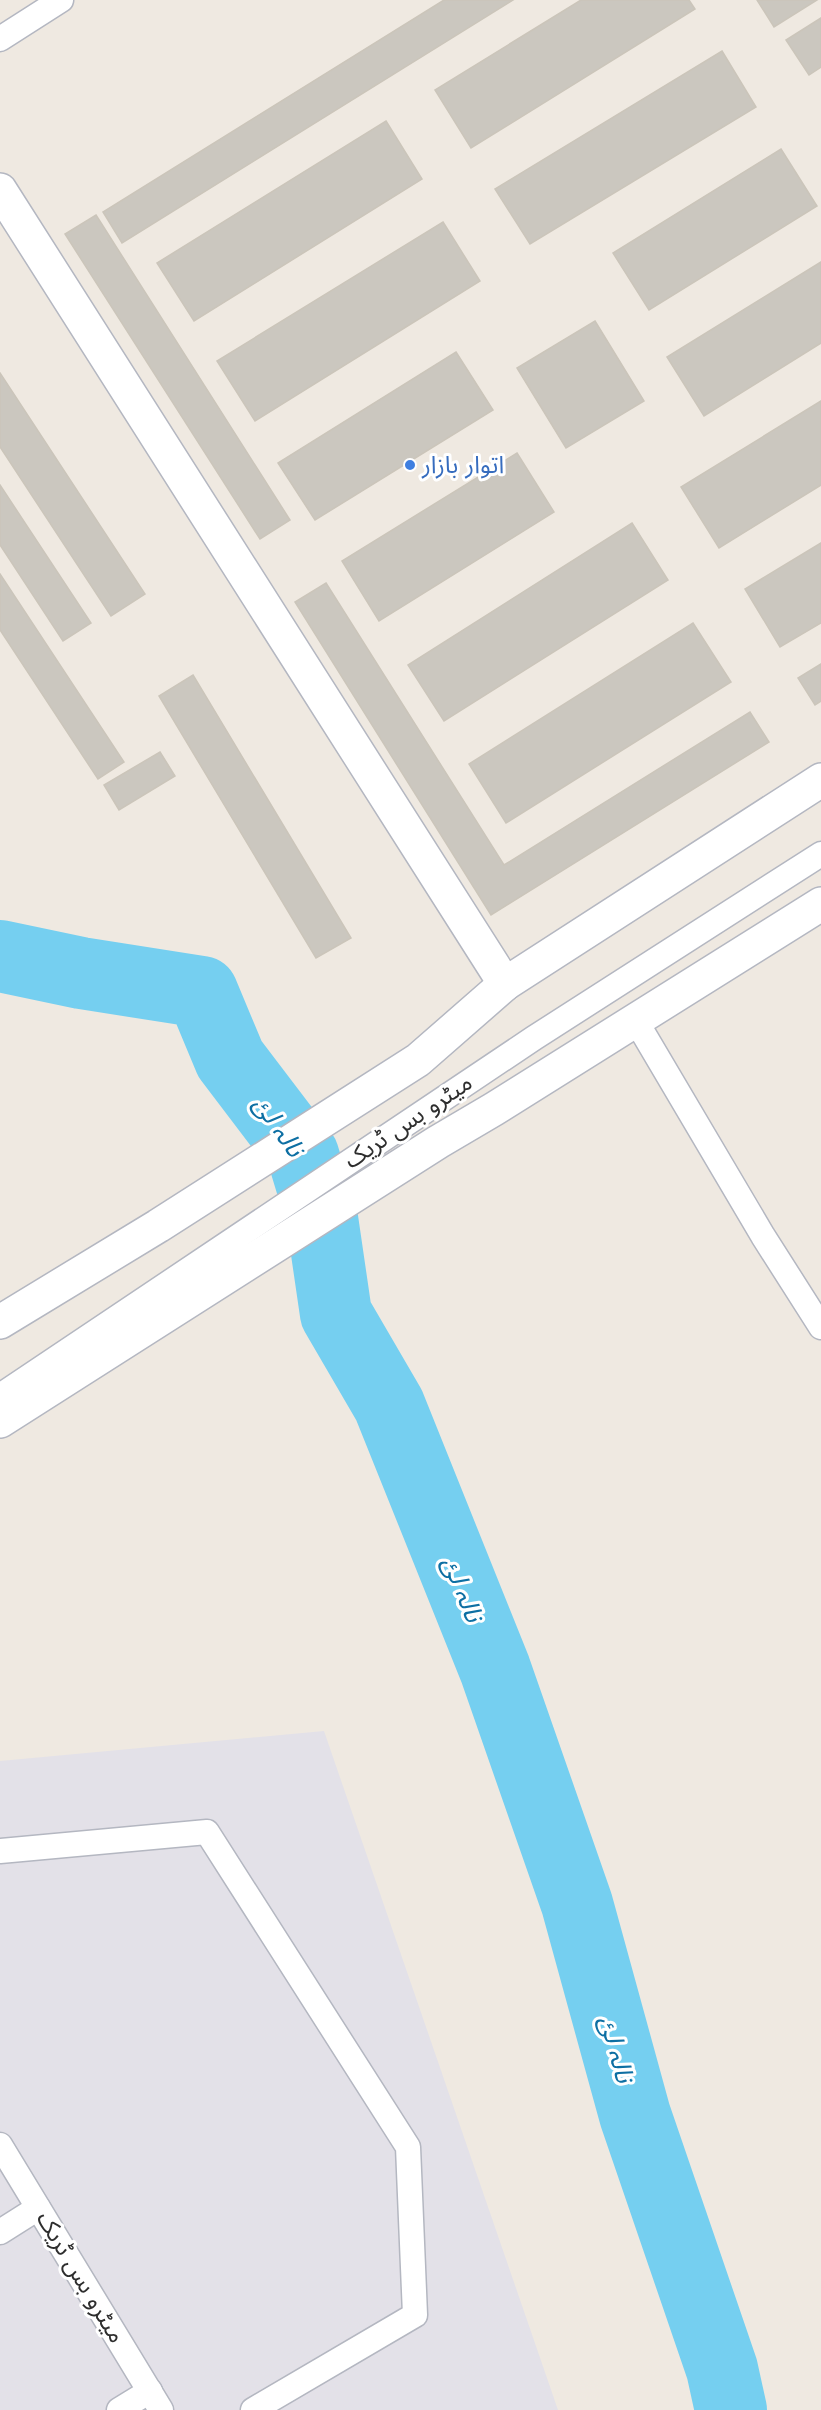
<svg xmlns="http://www.w3.org/2000/svg" width="821" height="2410" viewBox="0 0 821 2410" font-family="Jost,'Noto Sans Arabic',sans-serif">
	<rect width="100%" height="100%" fill="#efe9e1"/>
	<!-- industrial -->
	<path fill="#e3e1e8" d="M324,1731L558,2410H0V1761Z"/>
	<g fill="none" stroke-linecap="round" stroke-linejoin="round">
		<!-- river -->
		<path stroke="#75cff0" stroke-width="72" d="M0,956L81,973L202,992L230,1059L303,1155L322,1218L336,1314L389,1405L495,1669L577,1904L635,2115L722,2369L731,2410"/>
	</g>
	<!-- building -->
	<g fill="#cbc7bf" stroke="#cbc5ba" stroke-width="1.5">
		<path d="M444,0H513L122,243L103,212Z"/>
		<path d="M581,0H689L695,9L471,148L435,90Z"/>
		<path d="M757,0H817L774,27Z"/>
		<path d="M821,18V67L809,75L786,40Z"/>
		<path d="M722,51L756,107L530,244L495,189Z"/>
		<path d="M386,121L422,179L194,321L157,263Z"/>
		<path d="M781,149L817,206L649,310L613,253Z"/>
		<path d="M96,215L290,520L260,539L65,234Z"/>
		<path d="M443,222L480,281L255,421L217,361Z"/>
		<path d="M821,262V343L704,416L667,357Z"/>
		<path d="M595,321L644,401L566,448L517,368Z"/>
		<path d="M456,352L493,410L315,520L278,463Z"/>
		<path d="M0,373L145,594L111,616L0,447Z"/>
		<path d="M821,401V485L719,548L681,487Z"/>
		<path d="M517,453L554,512L379,621L342,561Z"/>
		<path d="M0,485L91,623L63,641L0,545Z"/>
		<path d="M632,523L668,580L444,721L408,665Z"/>
		<path d="M821,543V623L780,647L745,589Z"/>
		<path d="M0,574L124,762L98,779L0,630Z"/>
		<path d="M326,583L504,865L750,712L769,742L491,915L295,602Z"/>
		<path d="M693,623L731,682L506,823L469,764Z"/>
		<path d="M821,664V701L815,705L798,678Z"/>
		<path d="M193,675L351,938L316,958L159,696Z"/>
		<path d="M160,752L175,776L119,810L104,785Z"/>
	</g>
	<g fill="none" stroke-linecap="round" stroke-linejoin="round">
		<!-- service casing -->
		<g stroke="#b4b7c1" stroke-width="27">
			<g id="service">
				<path d="M0,39L61,0"/>
				<path d="M636,1021L763,1236L821,1327"/>
				<path d="M0,1396L534,1038L821,854"/>
				<path d="M0,1851L207,1832L408,2147L415,2315L253,2410"/>
				<path d="M0,2145L161,2410"/>
				<path d="M0,2232L38,2208"/>
				<path d="M119,2410L150,2391"/>
			</g>
		</g>
		<!-- minor casing -->
		<g stroke="#b4b7c1" stroke-width="36">
			<g id="minor">
				<path d="M0,190L505,984"/>
				<path d="M0,1322L158,1226L418,1060L505,984L821,780"/>
				<path d="M0,1421L438,1142L494,1109L821,904"/>
			</g>
		</g>
		<!-- service -->
		<use href="#service" stroke="#fff" stroke-width="24"/>
		<!-- minor -->
		<use href="#minor" stroke="#fff" stroke-width="33"/>
	</g>
	<!-- markers -->
	<circle fill="#3f7fe0" stroke="#fff" stroke-width="2" cx="410" cy="465" r="6"/>
	<g text-anchor="middle" stroke-width="6" stroke-linejoin="round" paint-order="stroke">
		<!-- shop labels -->
		<g font-size="24" fill="#366cbe" stroke="#fff" text-anchor="start">
			<text x="422" y="473">اتوار بازار</text>
		</g>
		<!-- street labels -->
		<g font-size="24" fill="#2e2e2e" stroke="#fff">
			<text transform="translate(408 1121) rotate(-34)" y="8">میٹرو بس ٹریک</text>
			<text transform="translate(81 2277) rotate(59)" y="8">میٹرو بس ٹریک</text>
		</g>
		<!-- water labels -->
		<g font-size="26" font-style="italic" fill="#0d6fa3" stroke="#fff">
			<text transform="translate(279 1126) rotate(55)" y="9">نالہ لئ</text>
			<text transform="translate(463 1589) rotate(68)" y="9">نالہ لئ</text>
			<text transform="translate(617 2049) rotate(75)" y="9">نالہ لئ</text>
		</g>
	</g>
</svg>
